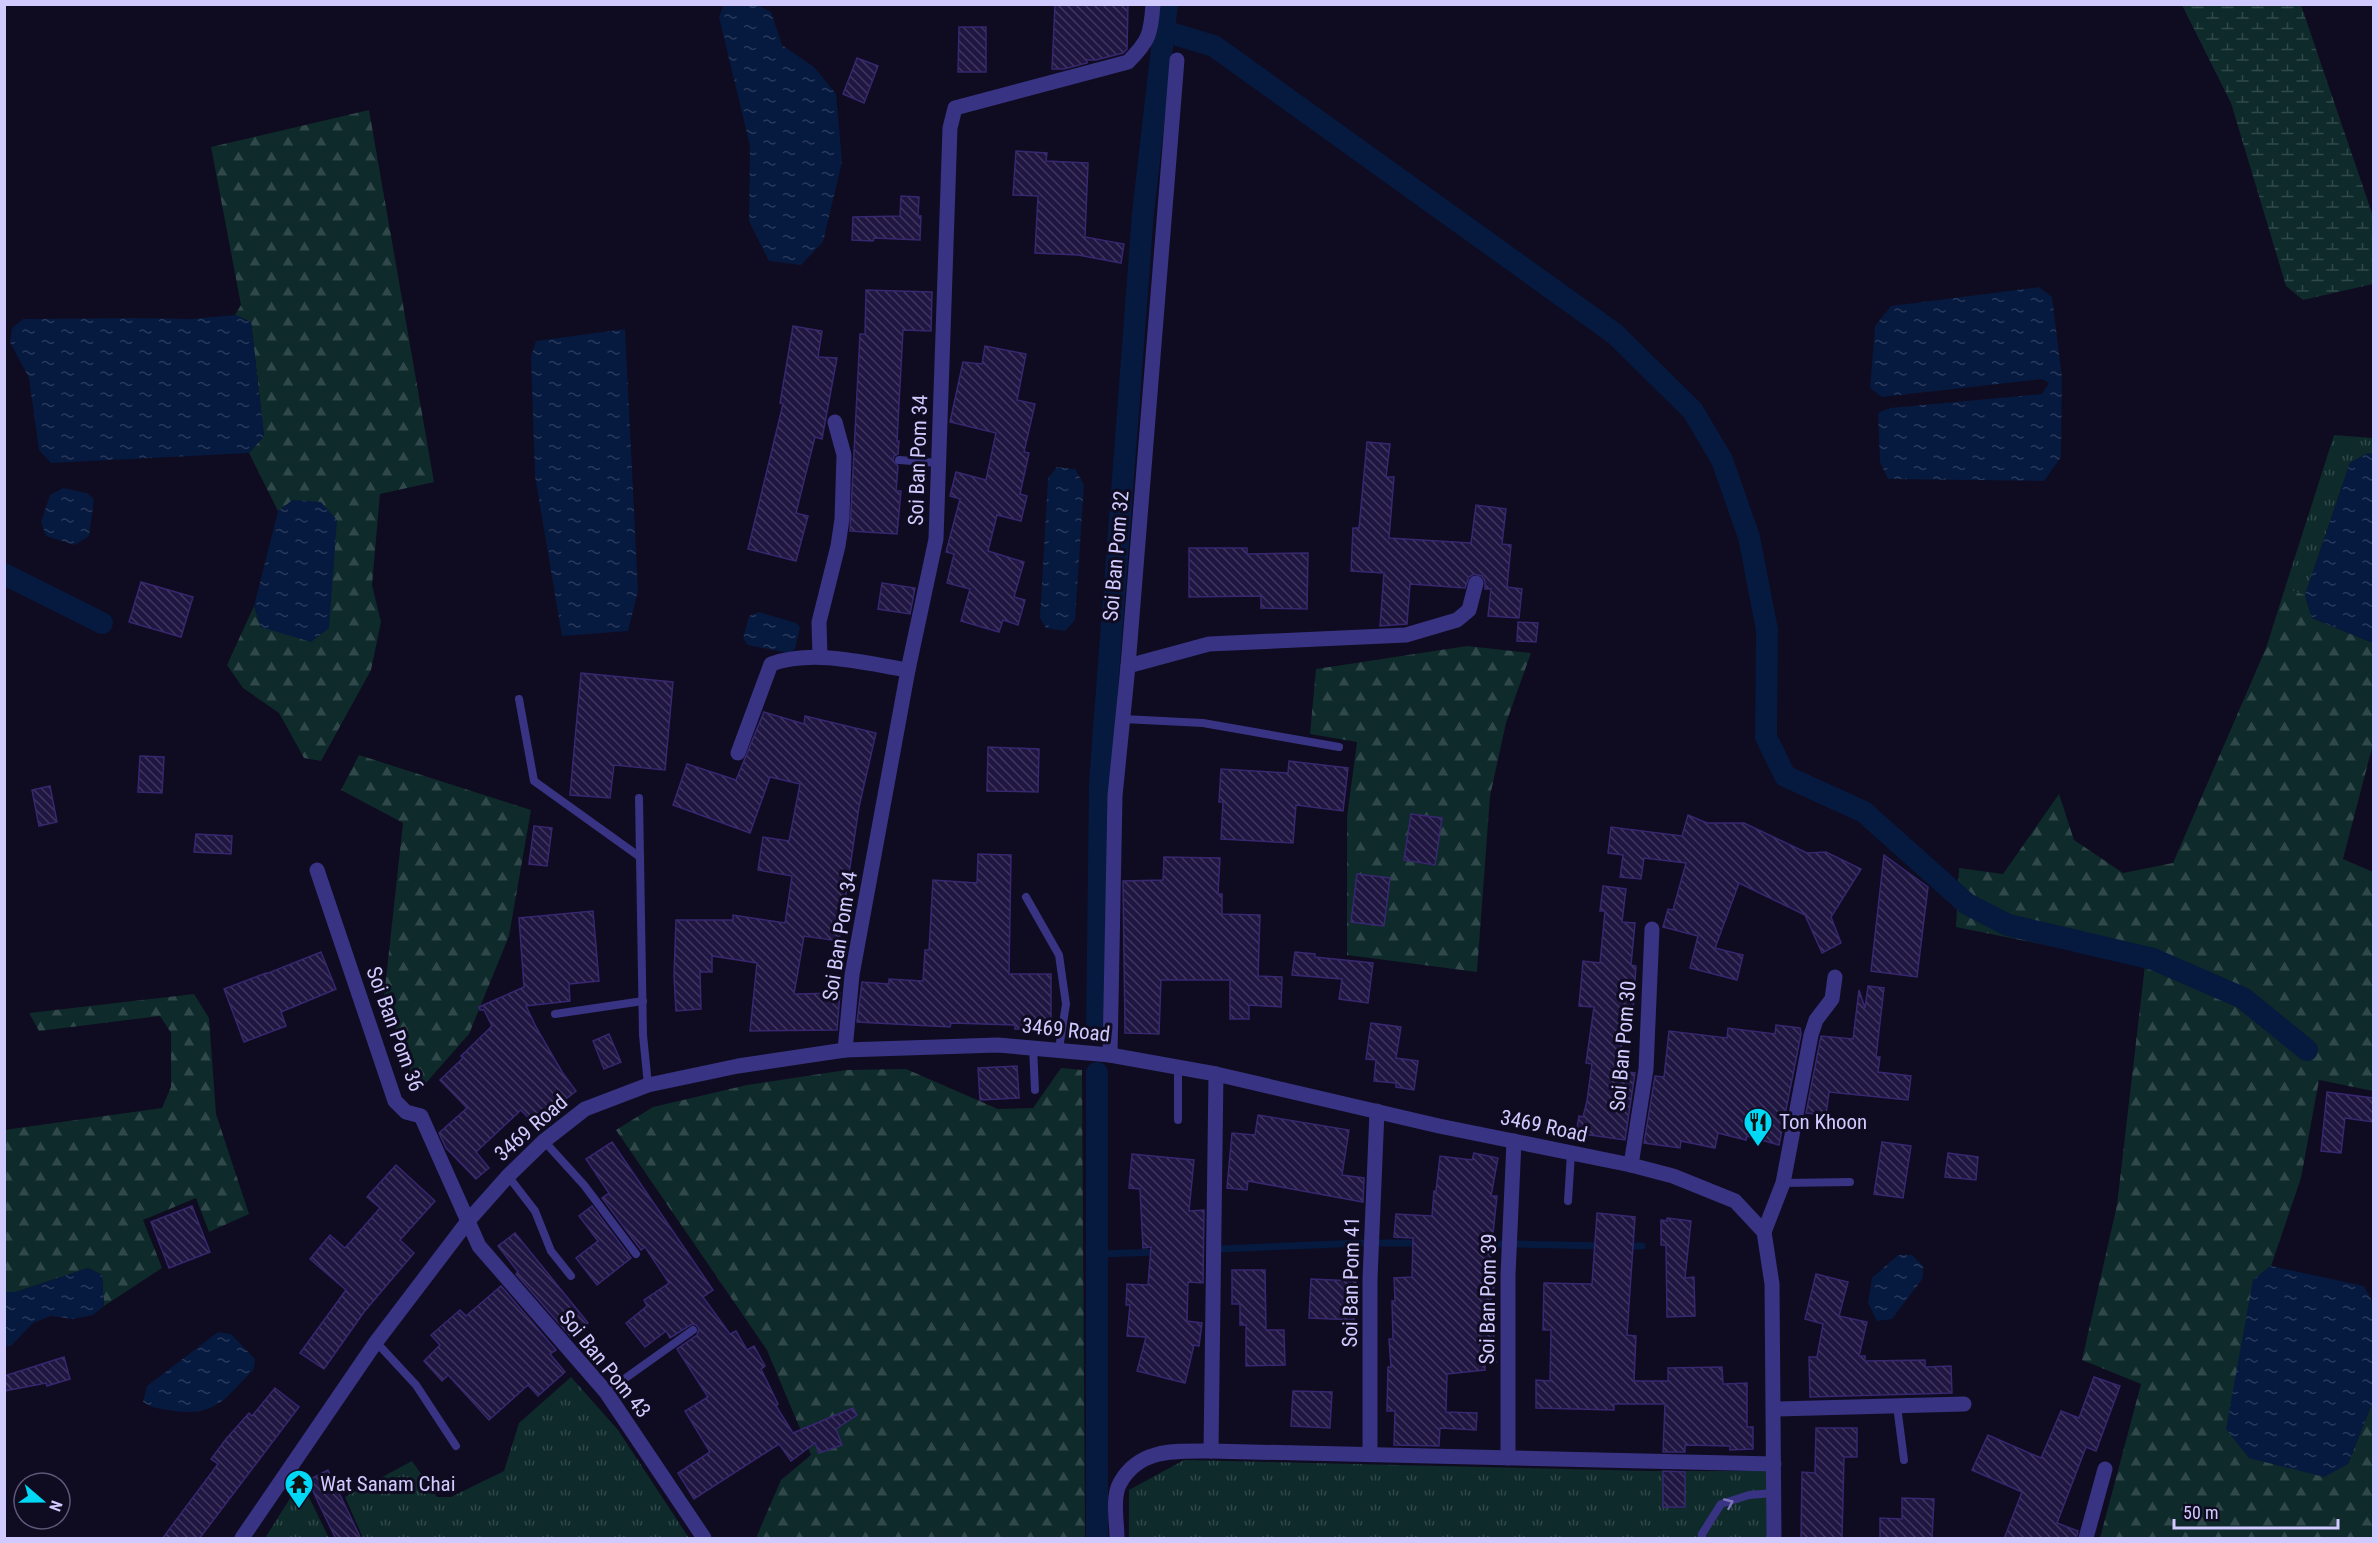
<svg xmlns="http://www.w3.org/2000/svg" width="2378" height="1543" viewBox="0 0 2378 1543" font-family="'Roboto Condensed',sans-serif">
	<defs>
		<pattern id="grass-tufts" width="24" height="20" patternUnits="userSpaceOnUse" patternTransform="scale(1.5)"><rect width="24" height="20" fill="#0e2a2a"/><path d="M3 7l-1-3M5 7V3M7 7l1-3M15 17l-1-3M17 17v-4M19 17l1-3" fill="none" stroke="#30484a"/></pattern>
		<pattern id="forest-firs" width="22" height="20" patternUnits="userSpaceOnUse" patternTransform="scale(1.5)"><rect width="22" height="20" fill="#0e2a2a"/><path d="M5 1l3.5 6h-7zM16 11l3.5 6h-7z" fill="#30484a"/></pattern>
		<pattern id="wetland-marsh" width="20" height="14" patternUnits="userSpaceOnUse" patternTransform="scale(1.5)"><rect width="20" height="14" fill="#0e2a2a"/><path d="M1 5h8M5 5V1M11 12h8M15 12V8" fill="none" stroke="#30484a"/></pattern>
		<pattern id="water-ripples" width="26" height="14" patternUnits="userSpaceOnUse" patternTransform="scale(1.5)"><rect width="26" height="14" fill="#06193e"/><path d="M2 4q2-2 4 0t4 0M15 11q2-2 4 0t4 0" fill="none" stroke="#29395b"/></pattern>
		<pattern id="building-back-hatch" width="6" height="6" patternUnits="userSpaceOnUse" patternTransform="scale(1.5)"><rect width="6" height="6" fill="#201642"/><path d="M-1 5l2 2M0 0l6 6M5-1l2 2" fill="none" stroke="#3f375e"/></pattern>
	</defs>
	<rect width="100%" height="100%" fill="#0f0b20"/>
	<!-- grass -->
	<g fill="url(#grass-tufts)">
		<path d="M2334,435L2373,438V455L2368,453L2350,463L2305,595L2285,588Z"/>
		<path d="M571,1377L618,1430L689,1538H363L345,1497L412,1461L437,1497H451L504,1471L519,1423Z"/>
		<path d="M1184,1460L1650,1471H1768L1767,1538H1129V1490Z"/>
		<path d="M301,1481L329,1538H265Z"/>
	</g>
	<!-- forest -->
	<g fill="url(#forest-firs)">
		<path d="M369,110L434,482L380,494L372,585L381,622L371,670L321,761L304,758L279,713L243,688L227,665L254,606L261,627L293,500L278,511L249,453L264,436L251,322L235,315L241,305L211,147Z"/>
		<path d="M2285,588L2305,595L2312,618L2373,643V744L2343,859L2373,872V1091L2319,1080L2301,1178L2271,1266L2253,1280L2348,1464L2373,1401V1538H2100L2141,1384L2082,1360L2117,1205L2145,965L1956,927L1959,868L2003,874L2059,794L2074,840L2123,873L2173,863L2266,648Z"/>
		<path d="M1467,646L1531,653L1506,723L1490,796L1477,972L1347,955V817L1357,742L1310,734L1316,669Z"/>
		<path d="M359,755L531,810L509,936L469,1034L418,1092L384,997L403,823L341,790Z"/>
		<path d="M194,994L209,1018L216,1114L249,1214L209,1232L196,1198L143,1220L162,1268L104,1306L102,1275L88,1268L16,1292H5L4,1130L162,1108L171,1087V1033L160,1016L39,1031L29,1013Z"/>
		<path d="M1061,1068L1082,1070L1085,1538H756L781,1480L811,1455L767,1350L616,1130L653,1107L747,1085L846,1070L906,1069L998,1109L1033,1108Z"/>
	</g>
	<!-- wetland -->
	<path fill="url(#wetland-marsh)" d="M2182,5H2301L2373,216V284L2303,300L2286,286L2231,103Z"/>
	<!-- water -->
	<g fill="url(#water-ripples)">
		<path d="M724,4L758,5L771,12L782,45L814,67L836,94L842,162L823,242L801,265L769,261L749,221L750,146L719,17Z"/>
		<path d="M2039,287L2052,297L2062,377L2061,457L2044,481L1888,479L1880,462L1878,413L1890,408L2042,394L2049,383L2042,379L1882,397L1870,388L1875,326L1891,306Z"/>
		<path d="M235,315L251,322L264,436L249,453L51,463L39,450L29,378L10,342L12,328L23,319L133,318L191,319Z"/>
		<path d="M625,329L638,591L628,631L562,636L535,476L531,357L536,341Z"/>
		<path d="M2368,453L2374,455L2373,643L2312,618L2305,595L2350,463Z"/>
		<path d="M1057,467L1075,469L1084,485L1075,620L1065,631L1046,628L1040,618L1048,478Z"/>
		<path d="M63,488L87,493L94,499L89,536L75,545L46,536L41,522L50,495Z"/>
		<path d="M293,500L321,502L337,520L329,628L311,642L261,627L254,606L278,511Z"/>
		<path d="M759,612L796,623L800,627L795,649L788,653L748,645L743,638L749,616Z"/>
		<path d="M1898,1255H1912L1923,1266V1278L1892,1319L1877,1321L1868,1303L1872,1278Z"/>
		<path d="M2271,1266L2364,1286L2373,1303V1401L2348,1464L2324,1477L2249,1458L2226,1429L2253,1280Z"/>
		<path d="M88,1268L102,1275L104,1306L93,1315L73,1319L51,1316L33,1323L11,1346H5V1292H16Z"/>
		<path d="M218,1332L231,1334L255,1359L254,1369C227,1396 217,1417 175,1411C163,1409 153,1409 143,1402L147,1386Z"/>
	</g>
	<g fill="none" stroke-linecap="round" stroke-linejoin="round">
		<!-- stream -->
		<g stroke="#06193e" stroke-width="7">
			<path d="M1379,1243H1421"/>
			<path d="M1483,1244H1502"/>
			<path d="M1515,1244L1604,1246"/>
			<path d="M1624,1246H1642"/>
			<path d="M1219,1249L1362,1243"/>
			<path d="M1098,1254L1160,1252"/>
		</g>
		<!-- canal -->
		<g stroke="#06193e" stroke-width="22">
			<path d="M1164,31L1214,46L1615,334L1693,411L1722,460L1749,537L1767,630L1766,737L1785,776L1864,812L1967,904L2008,925L2153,959L2243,998L2307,1050"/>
			<path d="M4,574L102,623"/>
			<path d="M1097,1031L1100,782L1143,213L1167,4"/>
			<path d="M1097,1073V1538"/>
		</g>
	</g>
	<!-- building -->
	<g fill="url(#building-back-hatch)" stroke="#37276f" stroke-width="1.5">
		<path d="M1055,4H1128L1127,49L1123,53L1096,60H1087V63L1064,69H1052Z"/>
		<path d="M959,27H986V72H958Z"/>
		<path d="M857,58L878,66L864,103L843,94Z"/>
		<path d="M1016,151L1047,153L1046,161L1088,163L1085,237L1124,244L1121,263L1078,255L1035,253L1038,196L1013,195Z"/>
		<path d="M901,196L919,197L918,216H921L920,240L874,238L873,241L852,240L853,217L900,216Z"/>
		<path d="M866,290L932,292L931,331L903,330L897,441H899L898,454L894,456L893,460L898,466L896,491H901L897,534L850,531L860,334H865Z"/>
		<path d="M793,326L822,331L818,357L837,358L822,439L815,437L796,513L808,516L796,561L748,549L783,404L780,403Z"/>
		<path d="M985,346L1026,354L1017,400L1035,404L1024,452L1029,453L1020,494L1027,496L1021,521L997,515L988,551L1024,562L1014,597L1025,600L1018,625L1003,620L999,632L961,621L970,589L947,583L954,554L946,552L960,499L950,496L956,472L986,480L996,433L950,422L963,362L982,364Z"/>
		<path d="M1367,442L1390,444L1386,477H1394L1389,538L1471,543L1476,505L1506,509L1502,544L1511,545L1507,587L1522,589L1519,618L1488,616L1491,589H1485V581L1482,576L1474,574L1469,577L1465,588L1410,584L1407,624L1380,626L1384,573L1351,571L1353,528H1359Z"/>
		<path d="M1189,548H1247V554L1308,553L1307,609L1261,608V596L1189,597Z"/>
		<path d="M141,582L193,597L181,637L129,622Z"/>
		<path d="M882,583L915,588L910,614L878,609Z"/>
		<path d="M1518,622L1538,623L1536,642L1517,641Z"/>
		<path d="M581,673L673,682L665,770L614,765L610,798L570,795Z"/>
		<path d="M764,712L804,724L805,716L876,733L859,807L839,941L804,936L794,994L840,993L837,1030L750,1031L757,963L712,956V972H700L701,1009L676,1011L674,976L676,920H733V915L785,923L792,876L758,870L763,837L789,841L800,784L770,777L750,833L673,805L687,764L736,780Z"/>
		<path d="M988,747L1039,749L1038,792L987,791Z"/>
		<path d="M140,756L164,757L162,793L138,792Z"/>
		<path d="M1289,761L1348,768L1343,811L1296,805L1293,843L1221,839L1223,802H1219L1221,769L1288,773Z"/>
		<path d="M50,786L57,822L39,826L32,790Z"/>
		<path d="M1411,814L1442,818L1435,865L1404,860Z"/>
		<path d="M1688,815L1707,823H1744L1807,853L1826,852L1861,869L1831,917L1841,943L1822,953L1805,915L1739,883L1715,948L1743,955L1737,980L1690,968L1698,936L1663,927L1668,909L1673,910L1686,863L1644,858L1641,879L1620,877L1623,855L1608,853L1611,827L1682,836Z"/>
		<path d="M534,826L552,828L547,866L529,864Z"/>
		<path d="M196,834L232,836L231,854L194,852Z"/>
		<path d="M978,854L1011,855L1009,974H1051V1029H1015V1025L951,1023L950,1027L857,1022L862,982L889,984V979L923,981L925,950H929L933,880L977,883Z"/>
		<path d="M1884,855L1928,887L1917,977L1871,971Z"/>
		<path d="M1164,857L1220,858L1218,894H1222V914L1260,915L1258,976L1282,977L1281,1007L1249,1005V1019H1230V980H1161L1159,1034L1125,1033L1123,881L1163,880Z"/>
		<path d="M1357,874L1390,878L1384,926L1351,922Z"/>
		<path d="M1603,886L1626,889L1622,922L1635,923L1631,965L1636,966L1633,1011L1625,1010L1619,1071L1635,1073L1625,1140L1576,1133L1579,1116L1583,1117L1587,1101L1592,1064L1586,1063L1594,1007L1579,1006L1583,961L1600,963L1605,911H1600Z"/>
		<path d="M593,911L599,981L569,984L570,1001L526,1006L536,1027L562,1072L576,1091L534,1124L521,1110L476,1152L489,1168L476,1179L446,1148L439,1133L467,1108L440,1080L463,1058L461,1056L492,1026L484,1010H480L479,1007L524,987L519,918Z"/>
		<path d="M321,952L336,989L281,1012L286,1026L244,1042L224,989L266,973V974Z"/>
		<path d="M1295,952L1315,954V957L1373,963L1368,1003L1339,999L1342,979L1292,975Z"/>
		<path d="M1868,986L1884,988L1876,1057H1880L1878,1072L1911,1076L1908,1100L1829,1092L1826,1115L1806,1113L1821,1036L1853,1039L1859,990L1865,1008Z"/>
		<path d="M1371,1023L1401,1027L1396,1058L1418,1061L1414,1090L1396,1087V1083L1374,1081L1376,1060L1366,1059Z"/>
		<path d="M1776,1025L1800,1028L1801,1034L1779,1145L1747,1136L1746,1140L1718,1133L1715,1148L1681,1141L1680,1148L1644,1143L1655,1076L1664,1077L1669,1031L1727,1038L1728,1028L1775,1034Z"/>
		<path d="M609,1034L621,1062L604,1069L593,1041Z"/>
		<path d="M1017,1066L1019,1098L980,1100L978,1068Z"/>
		<path d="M2327,1092L2373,1098V1122L2345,1118L2341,1153L2321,1151Z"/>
		<path d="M1258,1115L1349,1130L1342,1175L1364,1178L1363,1202L1248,1181L1247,1190L1227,1188L1232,1133L1255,1135Z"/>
		<path d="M612,1142L713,1290L703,1297L730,1334L736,1331L747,1350L754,1346L765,1366L761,1369L778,1404L776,1406L793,1433L853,1408L857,1415L836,1429L842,1445L819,1453L815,1443L791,1461L779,1444L694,1499L678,1473L710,1452L685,1411L708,1397L677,1349L697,1335L699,1329L696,1325L692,1324L670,1338L666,1331L645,1347L626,1323L647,1306L644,1300L669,1283L645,1247L641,1250L602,1198L609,1193L586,1159Z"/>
		<path d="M1882,1142L1911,1146L1903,1198L1874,1194Z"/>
		<path d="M1474,1153L1498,1158L1491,1196H1497L1490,1261H1495L1494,1288H1490L1496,1362H1485V1370L1447,1374L1446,1412L1477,1413L1476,1430L1440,1428L1439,1446L1394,1445L1395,1411H1387L1388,1367H1391L1389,1339H1393L1392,1301H1395L1394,1278L1412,1277L1413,1238L1394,1237L1396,1214L1432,1216L1434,1191H1436L1440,1156L1472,1160Z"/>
		<path d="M1948,1153L1978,1157L1976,1180L1945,1177Z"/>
		<path d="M1132,1154L1194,1160L1189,1211L1204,1210L1203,1283L1188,1282L1187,1321L1202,1323L1199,1346L1194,1345L1185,1383L1137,1371L1146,1337L1127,1336L1130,1305H1126L1127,1284L1148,1285L1151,1247L1143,1248L1140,1189L1129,1188Z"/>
		<path d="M396,1165L435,1201L400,1240L414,1253L364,1312L324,1369L300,1353L346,1290L310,1259L330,1235L345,1248L380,1208L367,1197Z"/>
		<path d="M192,1206L210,1252L169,1268L151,1222Z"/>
		<path d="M592,1206L631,1258L597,1285L576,1258L598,1241L579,1216Z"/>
		<path d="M1597,1213L1635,1217L1627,1335L1636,1336L1634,1381H1668V1368L1722,1367L1723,1384L1747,1383V1427H1753V1449L1730,1450V1446L1685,1445V1452H1663L1665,1404H1614V1410L1536,1408V1380L1550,1381L1551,1330H1543L1544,1283L1592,1284Z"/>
		<path d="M1667,1218L1691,1221L1685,1278L1694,1277L1695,1316L1667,1317L1666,1245H1661V1220L1667,1221Z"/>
		<path d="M515,1233L588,1323L571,1337L516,1274L518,1272L498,1246Z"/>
		<path d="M1232,1270H1265L1266,1330H1284L1285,1365L1246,1366V1325H1240V1304H1232Z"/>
		<path d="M1816,1274L1848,1282L1839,1316L1867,1322L1859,1356H1865V1361L1925,1360V1367L1951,1366L1952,1393L1810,1397L1809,1357H1817L1823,1324L1805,1319Z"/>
		<path d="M1311,1279L1356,1281L1354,1320L1309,1318Z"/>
		<path d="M501,1286L556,1350L550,1354L565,1372L538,1396L528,1385L489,1420L448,1375L442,1381L424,1361L440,1345L431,1335L460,1310L466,1316Z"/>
		<path d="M64,1357L70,1379L47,1386L46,1383L4,1391V1376Z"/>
		<path d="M2094,1377L2120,1386L2096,1451L2086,1447L2057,1523L2078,1531L2076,1539H2004L2022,1492L1972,1470L1988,1435L2041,1458L2061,1411L2079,1418Z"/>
		<path d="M275,1388L299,1407L199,1539H162L218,1464L211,1459L226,1439L249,1413L252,1416Z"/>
		<path d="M1293,1391L1332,1392L1330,1428L1291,1426Z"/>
		<path d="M1816,1428H1857V1457H1844L1842,1539H1801L1802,1472L1815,1473Z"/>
		<path d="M328,1470L353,1522L361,1539H336L318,1502L308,1480Z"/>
		<path d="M1663,1471L1685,1472V1507H1663Z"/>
		<path d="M1902,1498L1934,1499L1932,1539H1880V1518L1902,1519Z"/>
	</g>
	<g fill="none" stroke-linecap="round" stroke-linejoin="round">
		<!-- service -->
		<g stroke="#383382" stroke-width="8">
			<path d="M899,460L939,463"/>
			<path d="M519,699L534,781L640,857"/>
			<path d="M1123,719L1203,723L1339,747"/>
			<path d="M639,798L643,1035L648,1085"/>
			<path d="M1026,897L1059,955L1066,1004L1059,1049"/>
			<path d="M555,1014L643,1001"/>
			<path d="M1033,1047L1035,1090"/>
			<path d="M1178,1066V1120"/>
			<path d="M544,1141L584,1185L636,1254"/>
			<path d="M508,1176L535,1211L551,1251L571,1276"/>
			<path d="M1783,1183L1850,1182"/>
			<path d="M1568,1201L1571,1153"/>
			<path d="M376,1342L416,1385L456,1446"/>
			<path d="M606,1392L693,1330"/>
			<path d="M1897,1406L1904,1460"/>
			<path d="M1702,1538V1534L1721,1504L1749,1495L1774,1493"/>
		</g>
		<!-- minor -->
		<g stroke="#383382" stroke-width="15">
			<path d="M820,657L819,622L838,546L842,519L844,455L835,422"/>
			<path d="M1128,666L1209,644L1406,635L1457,620L1469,610L1476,583"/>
			<path d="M738,753L771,664C815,649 864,663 908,670"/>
			<path d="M317,870L395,1101L406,1112L421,1116L479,1246L606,1392L704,1538"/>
			<path d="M845,1050L852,975L908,670L936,539L950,128L955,108L1128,62C1149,41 1151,34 1153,4"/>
			<path d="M1110,1055L1115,796L1128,666L1177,60"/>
			<path d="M1631,1165L1646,1069L1652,929"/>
			<path d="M1764,1232L1783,1183L1811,1035L1816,1020L1832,999L1835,977"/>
			<path d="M1775,1409L1964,1404"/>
			<path d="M1211,1451L1216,1074"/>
			<path d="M1370,1454V1279L1377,1111"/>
			<path d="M1508,1458V1275L1514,1141"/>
			<path d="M1117,1538C1117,1523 1112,1497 1120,1483C1139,1448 1176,1451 1211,1451L1774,1464"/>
			<path d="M2086,1538L2105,1469"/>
		</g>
		<!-- tertiary -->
		<path stroke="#383382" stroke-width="15" d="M242,1538L376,1342L468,1221L508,1176L544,1141L585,1109L648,1085L738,1066L845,1050L998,1045L1110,1055L1216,1074L1439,1126L1631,1165L1673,1176L1735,1201L1764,1232L1772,1284L1774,1538"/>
	</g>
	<!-- one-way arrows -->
	<defs><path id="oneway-chevron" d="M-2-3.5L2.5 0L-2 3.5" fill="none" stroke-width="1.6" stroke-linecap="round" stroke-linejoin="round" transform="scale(1.5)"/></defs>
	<use stroke="#7d77ba" href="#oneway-chevron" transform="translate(1729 1503) rotate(-24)"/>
	<!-- icons -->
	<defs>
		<g id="restaurant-pin" transform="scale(1.5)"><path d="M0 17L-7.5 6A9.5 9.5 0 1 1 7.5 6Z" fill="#00d8f5" stroke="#0f0b20"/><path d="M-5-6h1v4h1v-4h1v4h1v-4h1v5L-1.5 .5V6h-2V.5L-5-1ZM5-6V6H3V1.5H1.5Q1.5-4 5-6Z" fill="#111"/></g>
		<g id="temple-pin" transform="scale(1.5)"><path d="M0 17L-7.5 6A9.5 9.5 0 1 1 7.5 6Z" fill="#00d8f5" stroke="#0f0b20"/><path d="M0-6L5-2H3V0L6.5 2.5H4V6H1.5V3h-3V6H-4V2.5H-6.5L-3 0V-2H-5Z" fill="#111"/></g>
	</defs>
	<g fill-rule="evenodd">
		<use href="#restaurant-pin" x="1758" y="1122"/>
		<use href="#temple-pin" x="299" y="1484"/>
	</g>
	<g text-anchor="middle" stroke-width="6" stroke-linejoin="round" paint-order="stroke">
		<!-- street labels -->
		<g font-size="21" fill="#d1caff" stroke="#0f0b20">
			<text transform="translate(918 460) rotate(-88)" y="7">Soi Ban Pom 34</text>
			<text transform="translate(1116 556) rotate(-85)" y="7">Soi Ban Pom 32</text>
			<text transform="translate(840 936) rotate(-81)" y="7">Soi Ban Pom 34</text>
			<text transform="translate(395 1029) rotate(70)" y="7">Soi Ban Pom 36</text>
			<text transform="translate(1066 1030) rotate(6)" y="7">3469 Road</text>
			<text transform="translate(1623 1046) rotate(-85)" y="7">Soi Ban Pom 30</text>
			<text transform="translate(1544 1126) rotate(12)" y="7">3469 Road</text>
			<text transform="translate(531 1128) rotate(-41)" y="7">3469 Road</text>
			<text transform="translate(1351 1282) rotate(-89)" y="7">Soi Ban Pom 41</text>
			<text transform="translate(1488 1299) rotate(-89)" y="7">Soi Ban Pom 39</text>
			<text transform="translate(605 1364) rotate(51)" y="7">Soi Ban Pom 43</text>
		</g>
		<!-- poi labels -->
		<g font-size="21" fill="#d1caff" stroke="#0f0b20" text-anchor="start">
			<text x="1779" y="1129">Ton Khoon</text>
			<text x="320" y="1491">Wat Sanam Chai</text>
		</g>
	</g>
	<!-- border -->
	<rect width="2378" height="1543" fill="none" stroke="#d1caff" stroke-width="12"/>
	<!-- north arrow -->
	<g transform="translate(42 1501) rotate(110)"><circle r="28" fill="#0f0b20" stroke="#5d5779" stroke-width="1.5"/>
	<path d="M0-4.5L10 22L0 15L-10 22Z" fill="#00d8f5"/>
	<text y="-9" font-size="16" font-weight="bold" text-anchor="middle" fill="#d1caff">N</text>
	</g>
	<!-- scale -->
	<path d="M2174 1519v9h164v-9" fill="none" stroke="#d1caff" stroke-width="3"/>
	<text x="2183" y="1519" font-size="18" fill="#d1caff" stroke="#0f0b20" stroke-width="4.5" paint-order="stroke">50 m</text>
</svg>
